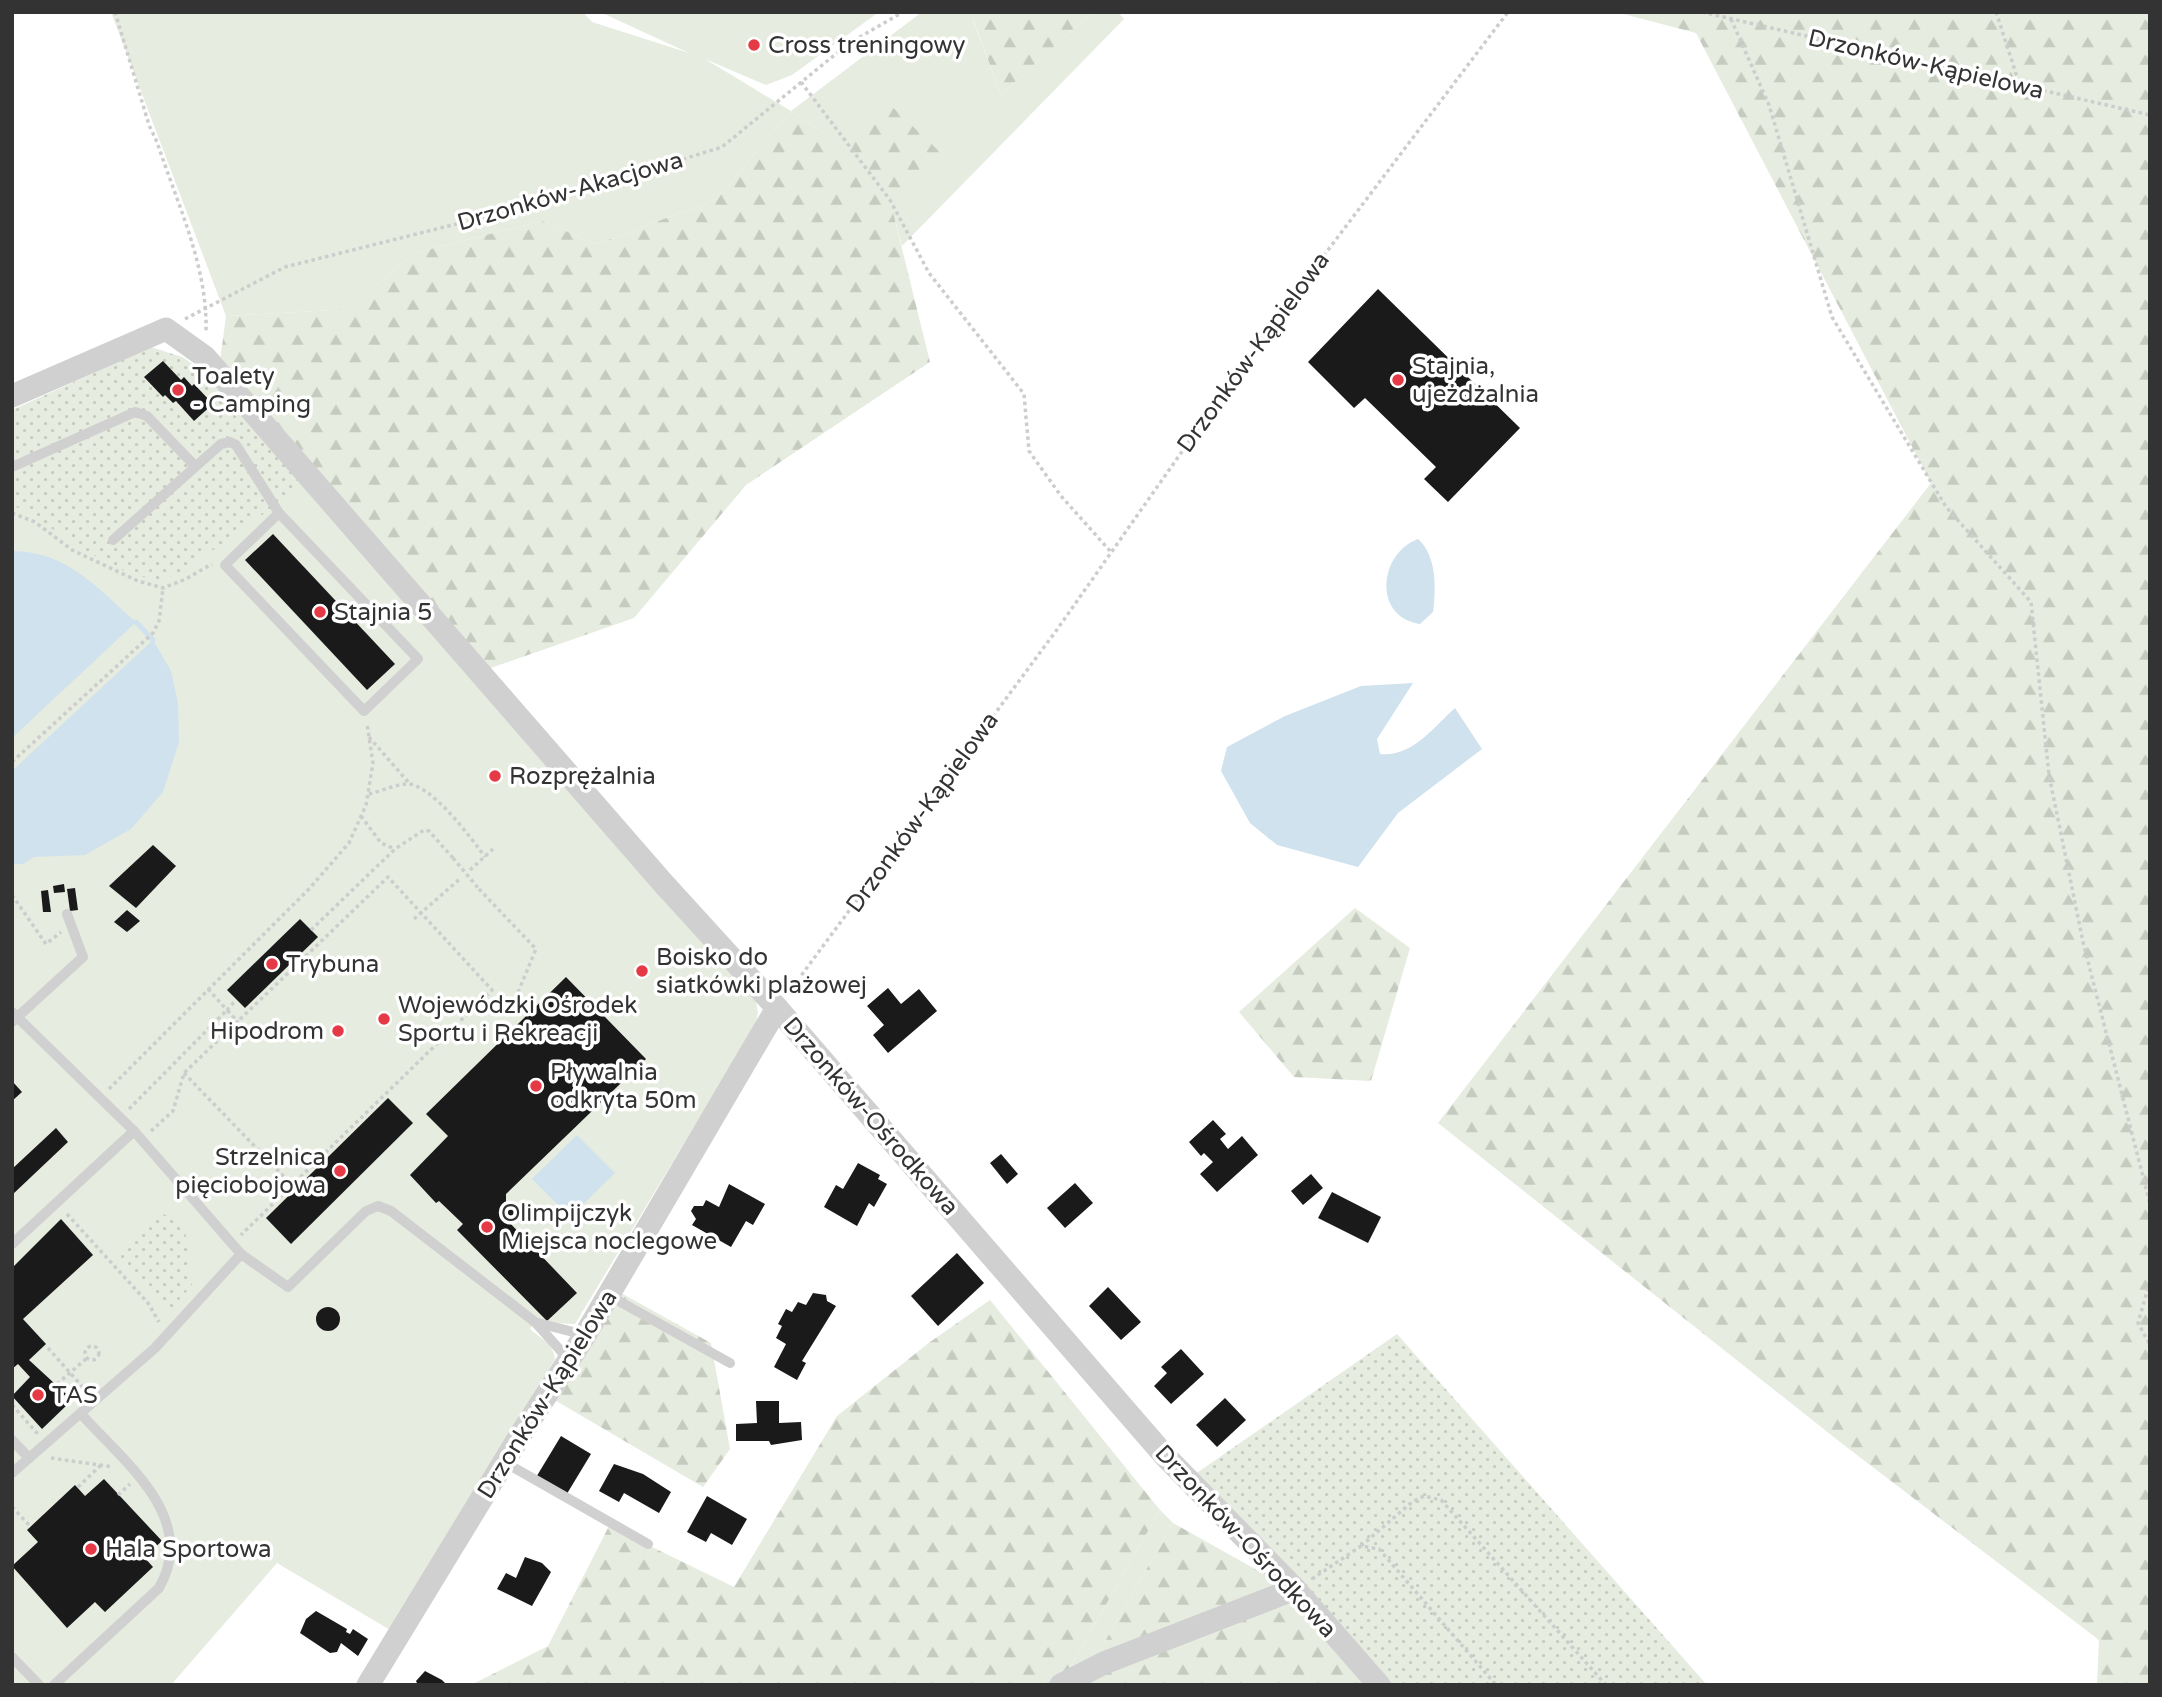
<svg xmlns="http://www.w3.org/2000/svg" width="2162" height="1697" viewBox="0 0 2162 1697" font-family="'Varela Round',sans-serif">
	<defs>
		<pattern id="forest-firs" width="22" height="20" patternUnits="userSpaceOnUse" patternTransform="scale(1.75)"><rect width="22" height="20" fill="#e6ecdf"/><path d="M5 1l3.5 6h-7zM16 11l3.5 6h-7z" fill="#c6cbc0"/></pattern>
		<pattern id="park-dots" width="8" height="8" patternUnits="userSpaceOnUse" patternTransform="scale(1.75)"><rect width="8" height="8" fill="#e6ecdf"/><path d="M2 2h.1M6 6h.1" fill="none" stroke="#c6cbc0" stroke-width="1.8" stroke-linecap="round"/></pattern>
	</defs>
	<rect width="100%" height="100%" fill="#fff"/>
	<!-- grass -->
	<g fill="#e6ecdf">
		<path d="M111,12H583L592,22L689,53L600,12H879L792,75L766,85L705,59L791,111L922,12H981L973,20L1001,95L1092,12H1118L1124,19L902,246L893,212L839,143L791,111L717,199L597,244L542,221L414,253L349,309L226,316Z"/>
		<path d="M182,357L207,374L756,1001L758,1013L755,1026L575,1324L535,1322L530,1329C540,1338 554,1344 555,1359L420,1584L397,1634L277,1563L171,1685H12V410Z"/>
		<path d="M1160,1510L1173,1523L1080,1685H1060Z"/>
	</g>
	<!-- forest -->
	<g fill="url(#forest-firs)">
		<path d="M981,12H1092L1001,95L973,19Z"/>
		<path d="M1616,12H2150V1685H2097L2099,1640L1840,1442L1438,1123L1931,483L1696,33Z"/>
		<path d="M885,100L943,155L893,212L930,362L746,485L634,618L485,670L220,361L226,316L349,309L414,253L542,221L597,244L717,199L791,111L839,143Z"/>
		<path d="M1355,908L1410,948L1371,1081L1294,1077L1239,1012Z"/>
		<path d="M612,1288L711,1343L730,1449L703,1487L546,1395Z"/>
		<path d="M990,1300L1160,1510L1060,1685H471L548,1646L609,1526L734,1587L837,1416L930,1342Z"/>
		<path d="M1173,1523L1307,1598L1384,1685H1080Z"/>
	</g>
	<!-- park -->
	<g fill="url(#park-dots)">
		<path d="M151,347L182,357L207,374L304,485L188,568C179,573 169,579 158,579C121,579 54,530 23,509L12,506V410Z"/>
		<path d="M161,1214L171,1216L185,1229L192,1285L172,1308L165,1309L116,1257L118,1250Z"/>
		<path d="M1397,1334L1707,1685H1384L1191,1477Z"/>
	</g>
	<!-- water -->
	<g fill="#cfe2ee">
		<path d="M1418,539C1437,556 1436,588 1433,612L1420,624C1372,617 1379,553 1418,539Z"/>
		<path d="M12,551C67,551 97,588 136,622L12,738Z"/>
		<path d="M153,640L171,671L178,703L179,742L163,792L131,829L85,855L34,857L23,864H12V771Z"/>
		<path d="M1413,683L1377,739L1380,754C1411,758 1434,727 1455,708L1482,749L1398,813L1358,867L1277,845L1250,823L1221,771L1227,747L1285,716L1361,686Z"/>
		<path d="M577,1135L615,1173L570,1217L532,1179Z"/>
	</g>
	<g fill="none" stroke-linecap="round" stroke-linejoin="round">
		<!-- stream -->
		<path stroke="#cfe2ee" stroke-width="5" d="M136,622L153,640"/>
	</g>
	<!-- building -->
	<g fill="#1a1a1a">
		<path d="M1378,289L1520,428L1448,502L1424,479L1436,467L1365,398L1354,408L1308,362Z"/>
		<path d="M163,361L181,380L184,377L192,386L194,384L213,404L194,421L176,401L173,403L165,395L163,397L144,377Z"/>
		<path d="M273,534L395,664L367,690L245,560Z"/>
		<path d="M153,845L176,866L136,908L109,886Z"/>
		<path d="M64,884L65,892L54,893L53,886Z"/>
		<path d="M75,888L78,910L70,911L67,889Z"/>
		<path d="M48,890L51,912H43L41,891Z"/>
		<path d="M127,910L140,921L127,932L114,922Z"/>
		<path d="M300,919L318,937L245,1008L227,990Z"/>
		<path d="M566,977L646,1059L506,1194V1202L516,1212L508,1221L577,1293L547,1321L457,1230L463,1224L439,1201L436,1203L410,1175L448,1136L426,1114Z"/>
		<path d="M888,988L901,1004L919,989L937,1011L888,1053L873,1035L884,1025L867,1006Z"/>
		<path d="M12,1081L22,1092L12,1101Z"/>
		<path d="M388,1098L413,1123L291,1244L266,1218Z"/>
		<path d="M1213,1120L1226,1134L1220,1139L1228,1149L1242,1136L1258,1155L1217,1192L1200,1174L1213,1162L1204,1153L1201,1156L1189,1142Z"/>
		<path d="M56,1128L68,1142L12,1195V1169Z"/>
		<path d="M1001,1154L1018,1174L1007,1184L990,1163Z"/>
		<path d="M858,1163L880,1175L878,1179L887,1184L874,1207L869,1203L857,1226L824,1207L836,1185L843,1189Z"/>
		<path d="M1311,1174L1323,1188L1303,1205L1291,1191Z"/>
		<path d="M1075,1183L1093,1203L1065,1228L1047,1208Z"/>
		<path d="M729,1184L765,1204L753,1225L746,1221L731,1247L692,1225L696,1219L691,1211L694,1206H703L706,1200L719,1207Z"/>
		<path d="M1332,1192L1381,1217L1368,1243L1318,1218Z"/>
		<path d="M61,1219L93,1255L23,1319L46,1344L29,1360L66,1394L62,1397L68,1404L42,1429L12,1396L30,1377L18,1364L12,1369V1268Z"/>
		<path d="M957,1253L984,1283L938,1326L911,1296Z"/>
		<path d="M1108,1287L1141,1322L1121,1340L1089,1306Z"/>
		<path d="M813,1293L826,1295L827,1301L836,1306L802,1361L806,1363L797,1380L774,1367L786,1344L776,1338L782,1326L778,1324L786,1309L792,1312L798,1302L806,1305Z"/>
		<circle cx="328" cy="1319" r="12"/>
		<path d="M1181,1349L1204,1374L1171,1404L1154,1386L1167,1373L1161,1367Z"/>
		<path d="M1225,1398L1246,1420L1217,1447L1196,1425Z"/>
		<path d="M756,1401H779V1423L801,1422L802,1440L771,1445L769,1441H736V1424L757,1423Z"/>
		<path d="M561,1436L591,1454L565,1497L535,1479Z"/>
		<path d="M614,1464L643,1474L671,1492L659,1513L624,1493L619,1502L599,1491Z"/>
		<path d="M104,1479L162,1541L144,1557L153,1567L105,1612L95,1602L67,1628L12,1566L38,1542L27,1530L75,1485L85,1496Z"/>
		<path d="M707,1496L747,1519L732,1545L711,1533L706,1542L687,1532Z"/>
		<path d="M525,1557L542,1563L551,1572L532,1606L497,1589L506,1573L516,1578Z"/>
		<path d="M316,1611L347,1629L346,1632L350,1634L353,1629L368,1639L358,1656L341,1643L337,1652L330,1653L300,1633L306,1619Z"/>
		<path d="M425,1671L442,1680L447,1685H418L416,1681Z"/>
	</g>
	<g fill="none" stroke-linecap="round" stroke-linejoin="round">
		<!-- path -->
		<g stroke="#cdcdcd" stroke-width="3.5" stroke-dasharray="3.5 3.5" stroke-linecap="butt">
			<path d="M115,12L149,125L157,142C177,203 208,267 206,332"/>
			<path d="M1702,12L2150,115"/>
			<path d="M1996,12L2020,86"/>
			<path d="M1731,19L1769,105L1832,317L1946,507L2031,602L2049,775L2083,942L2150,1204"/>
			<path d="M801,82L890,200L929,273L1024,394L1029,451L1061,496L1111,552"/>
			<path d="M185,319L285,267L552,200L722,147L848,44L903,12"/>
			<path d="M12,513L35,522L72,550L138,581L163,588L186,579L212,564"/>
			<path d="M369,737L409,783"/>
			<path d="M12,762L153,633L159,621L163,588"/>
			<path d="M369,794C381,791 394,785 406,784C430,782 472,839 485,857"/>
			<path d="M361,816L381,843L395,849"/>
			<path d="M470,870L493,849"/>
			<path d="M479,889L536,949L509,1014"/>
			<path d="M12,895L46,944L61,932"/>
			<path d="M414,919L461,878"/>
			<path d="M311,930L395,849L424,830L429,831L453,858"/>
			<path d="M208,989L227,1010L236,1000"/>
			<path d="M789,992L1056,631L1266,332L1508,12"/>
			<path d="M184,1073L292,1185"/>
			<path d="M109,1089L309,889L349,843L366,805L373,763L367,724"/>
			<path d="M129,1109L227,1010L238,1022"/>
			<path d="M151,1131L173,1111L184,1073L388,877L492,990L241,1235"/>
			<path d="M67,1214L148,1303L159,1322"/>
			<path d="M2150,1281L2138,1323L2150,1345"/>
			<circle cx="92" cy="1353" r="7"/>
			<path d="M48,1348L80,1384"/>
			<path d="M57,1384L87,1358"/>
			<path d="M73,1400L71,1393L80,1384L85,1390"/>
			<path d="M12,1405L38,1434"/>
			<path d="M51,1458L113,1467"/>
			<path d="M78,1487L101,1465"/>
			<path d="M118,1495L130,1484"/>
			<path d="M12,1507L31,1527"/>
			<path d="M1361,1546L1412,1502L1424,1496L1441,1500L1606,1685"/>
			<path d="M1312,1579L1361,1546L1379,1549L1496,1685"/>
		</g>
		<!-- lane -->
		<g stroke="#d0d0d0" stroke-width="10">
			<path d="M12,467L135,412L147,416L195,466"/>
			<path d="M113,540L221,444L230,442L236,445L279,513L418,659L364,711L225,565L279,513"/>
			<path d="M12,1012L134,1131L241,1254L288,1287L366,1211L378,1206L391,1211L535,1322L569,1360"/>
			<path d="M12,1022L83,957L67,914"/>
			<path d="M12,1244L134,1131"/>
			<path d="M608,1295L730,1363"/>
			<path d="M538,1323L585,1335"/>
			<path d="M12,1440L29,1458"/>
			<path d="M504,1462L648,1544"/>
			<path d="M12,1473L155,1348L241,1254"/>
			<path d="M12,1657L39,1685"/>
			<path d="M54,1685L159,1588C199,1518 125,1463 82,1415"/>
		</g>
		<!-- street -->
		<g stroke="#d0d0d0" stroke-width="23">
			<path d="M12,396L166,329L205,357L663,883L777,1008L1165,1456L1295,1589L1379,1685"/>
			<path d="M368,1685L521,1434L585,1335L777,1008"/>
			<path d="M1061,1685L1104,1663L1295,1589"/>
		</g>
		<!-- path-bridge -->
		<path stroke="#cdcdcd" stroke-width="3.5" stroke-dasharray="3.5 3.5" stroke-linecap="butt" d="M453,858L479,889"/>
	</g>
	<!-- markers -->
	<g fill="#e63946" stroke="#fff" stroke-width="2.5">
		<circle cx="754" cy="45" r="7"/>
		<circle cx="1398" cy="380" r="7"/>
		<circle cx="178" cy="390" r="7"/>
		<circle cx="320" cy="612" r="7"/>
		<circle cx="495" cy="776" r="7"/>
		<circle cx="272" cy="964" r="7"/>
		<circle cx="642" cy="971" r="7"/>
		<circle cx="384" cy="1019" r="7"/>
		<circle cx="338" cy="1031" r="7"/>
		<circle cx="536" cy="1086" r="7"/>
		<circle cx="340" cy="1171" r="7"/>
		<circle cx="487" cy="1227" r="7"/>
		<circle cx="38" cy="1395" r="7"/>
		<circle cx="91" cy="1549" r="7"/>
	</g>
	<g text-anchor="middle" stroke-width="7" stroke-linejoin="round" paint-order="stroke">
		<!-- poi labels -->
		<g font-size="24" fill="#333" stroke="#fff" text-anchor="start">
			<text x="768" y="53">Cross treningowy</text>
			<text x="1412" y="374">Stajnia,<tspan x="1412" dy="28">ujeżdżalnia</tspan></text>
			<text x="192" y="384">Toalety<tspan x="192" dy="28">- Camping</tspan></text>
			<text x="334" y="620">Stajnia 5</text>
			<text x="509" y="784">Rozprężalnia</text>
			<text x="656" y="965">Boisko do<tspan x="656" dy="28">siatkówki plażowej</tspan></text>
			<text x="286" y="972">Trybuna</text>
			<text x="398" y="1013">Wojewódzki Ośrodek<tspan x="398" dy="28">Sportu i Rekreacji</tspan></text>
			<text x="324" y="1039" text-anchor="end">Hipodrom</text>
			<text x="550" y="1080">Pływalnia<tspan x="550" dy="28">odkryta 50m</tspan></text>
			<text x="326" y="1165" text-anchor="end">Strzelnica<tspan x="326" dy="28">pięciobojowa</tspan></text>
			<text x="501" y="1221">Olimpijczyk<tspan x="501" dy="28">Miejsca noclegowe</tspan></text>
			<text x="52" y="1403">TAS</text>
			<text x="105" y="1557">Hala Sportowa</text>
		</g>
		<!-- street labels -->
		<g font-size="24" fill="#333" stroke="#fff">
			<text transform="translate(1926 64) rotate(13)" y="8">Drzonków-Kąpielowa</text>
			<text transform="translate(570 191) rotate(-16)" y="8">Drzonków-Akacjowa</text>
			<text transform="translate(1253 352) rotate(-54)" y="8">Drzonków-Kąpielowa</text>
			<text transform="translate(922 812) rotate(-54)" y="8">Drzonków-Kąpielowa</text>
			<text transform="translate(871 1116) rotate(49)" y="8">Drzonków-Ośrodkowa</text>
			<text transform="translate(547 1394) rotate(-58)" y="8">Drzonków-Kąpielowa</text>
			<text transform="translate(1246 1541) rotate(47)" y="8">Drzonków-Ośrodkowa</text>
		</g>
	</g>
	<!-- border -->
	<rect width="2162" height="1697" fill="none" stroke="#333333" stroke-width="28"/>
</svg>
